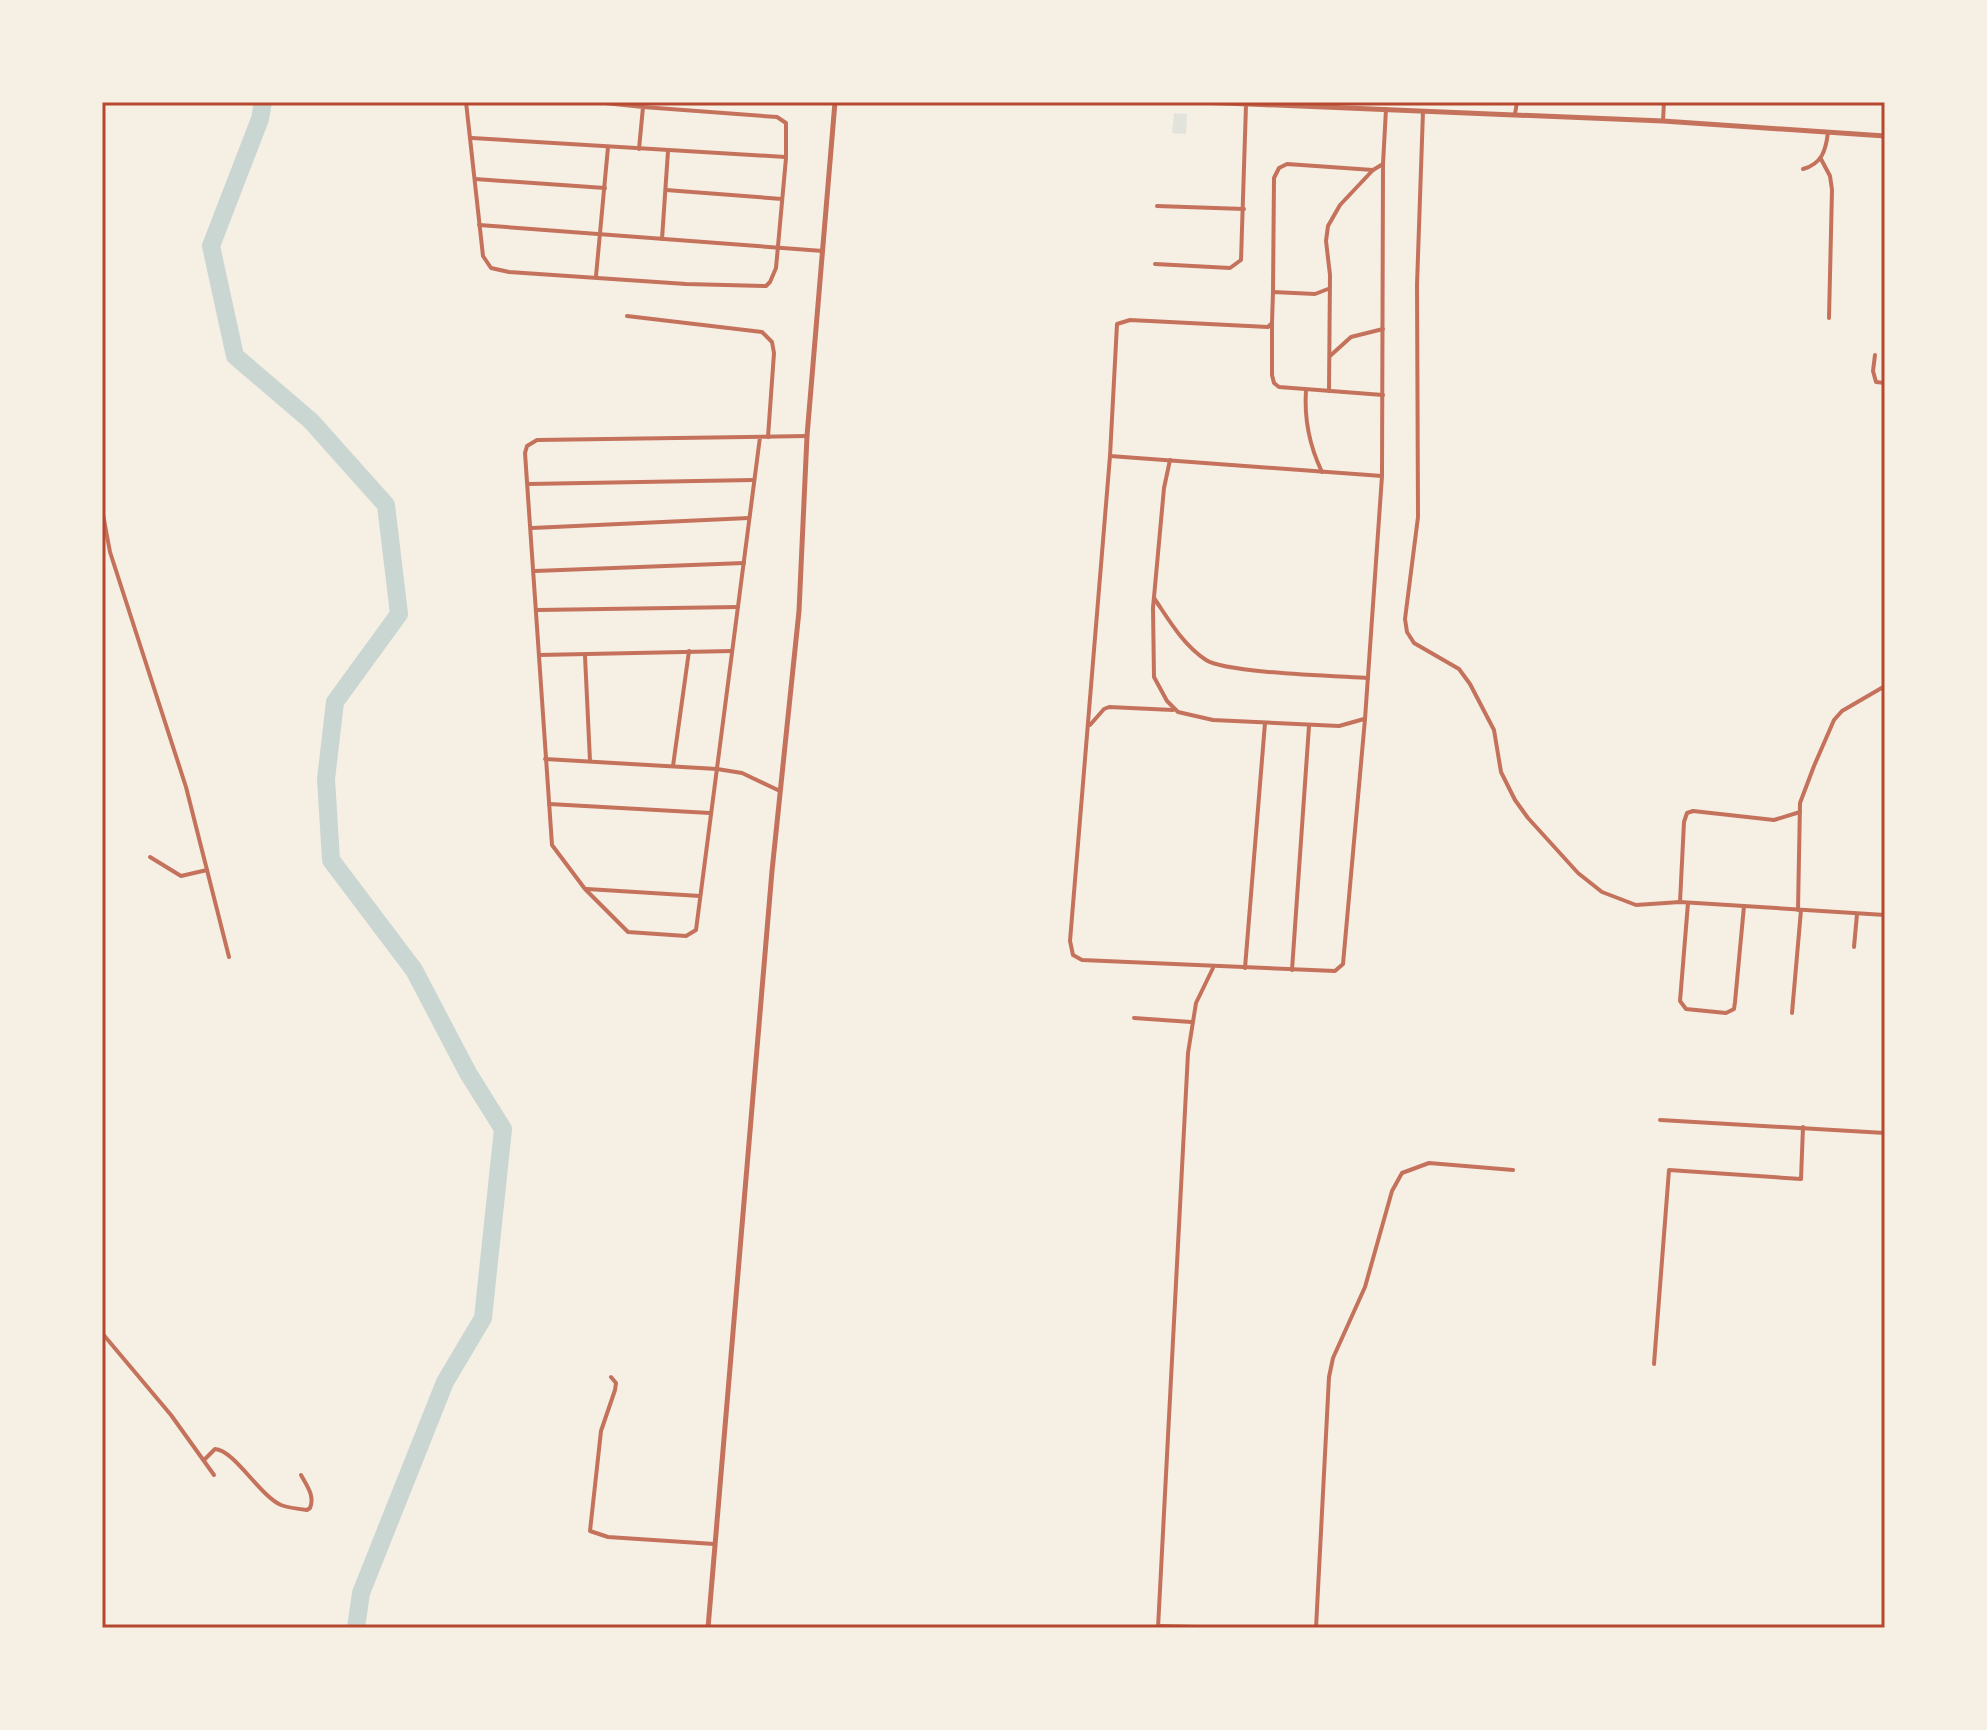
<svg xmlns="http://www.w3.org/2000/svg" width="1987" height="1730" viewBox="0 0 1987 1730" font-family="'Asap Condensed',sans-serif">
	<rect width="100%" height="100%" fill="#f6efe4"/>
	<!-- green -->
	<path fill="#e2e4dc" d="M1174,113L1187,114L1186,134L1172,133Z"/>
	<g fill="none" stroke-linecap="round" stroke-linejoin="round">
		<!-- river -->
		<path stroke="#c9d6d2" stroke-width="18" d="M263,102L260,119L211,246L235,356L311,421L386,505L399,614L335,702L326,779L331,860L414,970L468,1073L503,1129L483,1318L445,1382L361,1593L356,1628"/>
		<!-- minor -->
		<g stroke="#c5725c" stroke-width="4">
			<path d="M466,102L483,256L491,268L509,272L686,284L766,286L770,282L776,268L786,158V123L777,117L643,107V102"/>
			<path d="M595,102L643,107L639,149"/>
			<path d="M1423,111L1417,285L1418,517L1405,619L1407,632L1414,643L1459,669L1470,684L1494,730L1501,772L1515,800L1528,818L1578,873L1602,892L1636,905L1680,902L1885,915"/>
			<path d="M1515,114L1517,102"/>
			<path d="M1663,121L1664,102"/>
			<path d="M472,138L785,157"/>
			<path d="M1821,159L1830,176L1832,190L1829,318"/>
			<path d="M1803,169C1822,164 1826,150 1828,132"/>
			<path d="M475,179L605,188"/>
			<path d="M666,190L782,199"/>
			<path d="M1157,206L1244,209"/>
			<path d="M479,225L823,251"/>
			<path d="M662,239L668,151"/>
			<path d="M1155,264L1230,268L1241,260L1246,105"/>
			<path d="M596,276L608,147"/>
			<path d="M1273,292L1274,178L1279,168L1287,164L1373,170"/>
			<path d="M627,316L762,332L772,342L774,353L768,437"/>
			<path d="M1272,324V375L1274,383L1279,387L1383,395"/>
			<path d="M1875,355L1873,371L1876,382L1885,383"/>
			<path d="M1330,356L1351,337L1383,329"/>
			<path d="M1306,390C1304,419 1309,445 1322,472"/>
			<path d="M1329,391L1330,275L1326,241L1328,226L1340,205L1373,170L1383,164L1386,109"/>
			<path d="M760,437L696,930L686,936L628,932L585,889L552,845L525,453L527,446L537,440L807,436"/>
			<path d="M1110,456L1117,324L1130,320L1268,327L1272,323L1273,292L1315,294L1328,289"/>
			<path d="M1170,460L1164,488L1153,608L1154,677L1167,701L1178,712L1213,720L1339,726L1364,719"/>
			<path d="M1382,476L1110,456L1070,941L1073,955L1082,960L1335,971L1343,964L1365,719L1382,476L1383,164"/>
			<path d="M528,484L753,480"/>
			<path d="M102,509L110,552L186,787L229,957"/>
			<path d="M532,528L749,518"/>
			<path d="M535,571L744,563"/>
			<path d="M1154,598C1169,620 1183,645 1206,660C1226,673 1338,676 1368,678"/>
			<path d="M537,610L738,607"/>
			<path d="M539,655L732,651"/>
			<path d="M585,656L590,761"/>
			<path d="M1090,725L1104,709L1109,707L1173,710"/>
			<path d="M545,759L717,769L742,773L780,791"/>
			<path d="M673,766L689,651"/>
			<path d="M549,804L710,813"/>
			<path d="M150,857L181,876L207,870"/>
			<path d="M587,889L700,896"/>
			<path d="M1680,902L1684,822L1687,813L1693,811L1774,820L1800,812"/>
			<path d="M1688,903L1680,1001L1686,1009L1726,1013L1734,1009L1735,1002L1744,906"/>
			<path d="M1798,910L1800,803L1814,766L1834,720L1842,711L1885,686"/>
			<path d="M1854,947L1857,914"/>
			<path d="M1245,968L1265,723"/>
			<path d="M1292,970L1309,726"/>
			<path d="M1792,1013L1801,910"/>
			<path d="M1134,1018L1191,1022"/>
			<path d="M1660,1120L1885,1133"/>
			<path d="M102,1333L171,1415L214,1475"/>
			<path d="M1654,1364L1669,1170L1801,1179L1803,1127"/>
			<path d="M611,1377L616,1383L615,1390L601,1431L590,1531L608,1537L714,1544"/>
			<path d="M204,1460L215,1449C234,1450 260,1496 281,1505C289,1508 298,1509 307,1510L310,1508C315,1496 307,1486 301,1475"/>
			<path d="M1158,1626L1235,1628"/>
			<path d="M1158,1628L1188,1053L1196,1003L1213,968"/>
			<path d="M1316,1628L1329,1377L1333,1358L1365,1287L1392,1191L1402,1173L1429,1163L1513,1170"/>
		</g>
		<!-- tertiary -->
		<g stroke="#c5725c" stroke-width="5">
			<path d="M1200,102L1663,121L1885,136"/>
			<path d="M708,1628L772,871L799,611L807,436L835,102"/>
		</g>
	</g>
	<!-- border -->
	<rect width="1987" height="1730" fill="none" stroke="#f6efe4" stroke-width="208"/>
	<rect x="104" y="104" width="1779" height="1522" fill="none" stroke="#b5482f" stroke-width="3"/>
</svg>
